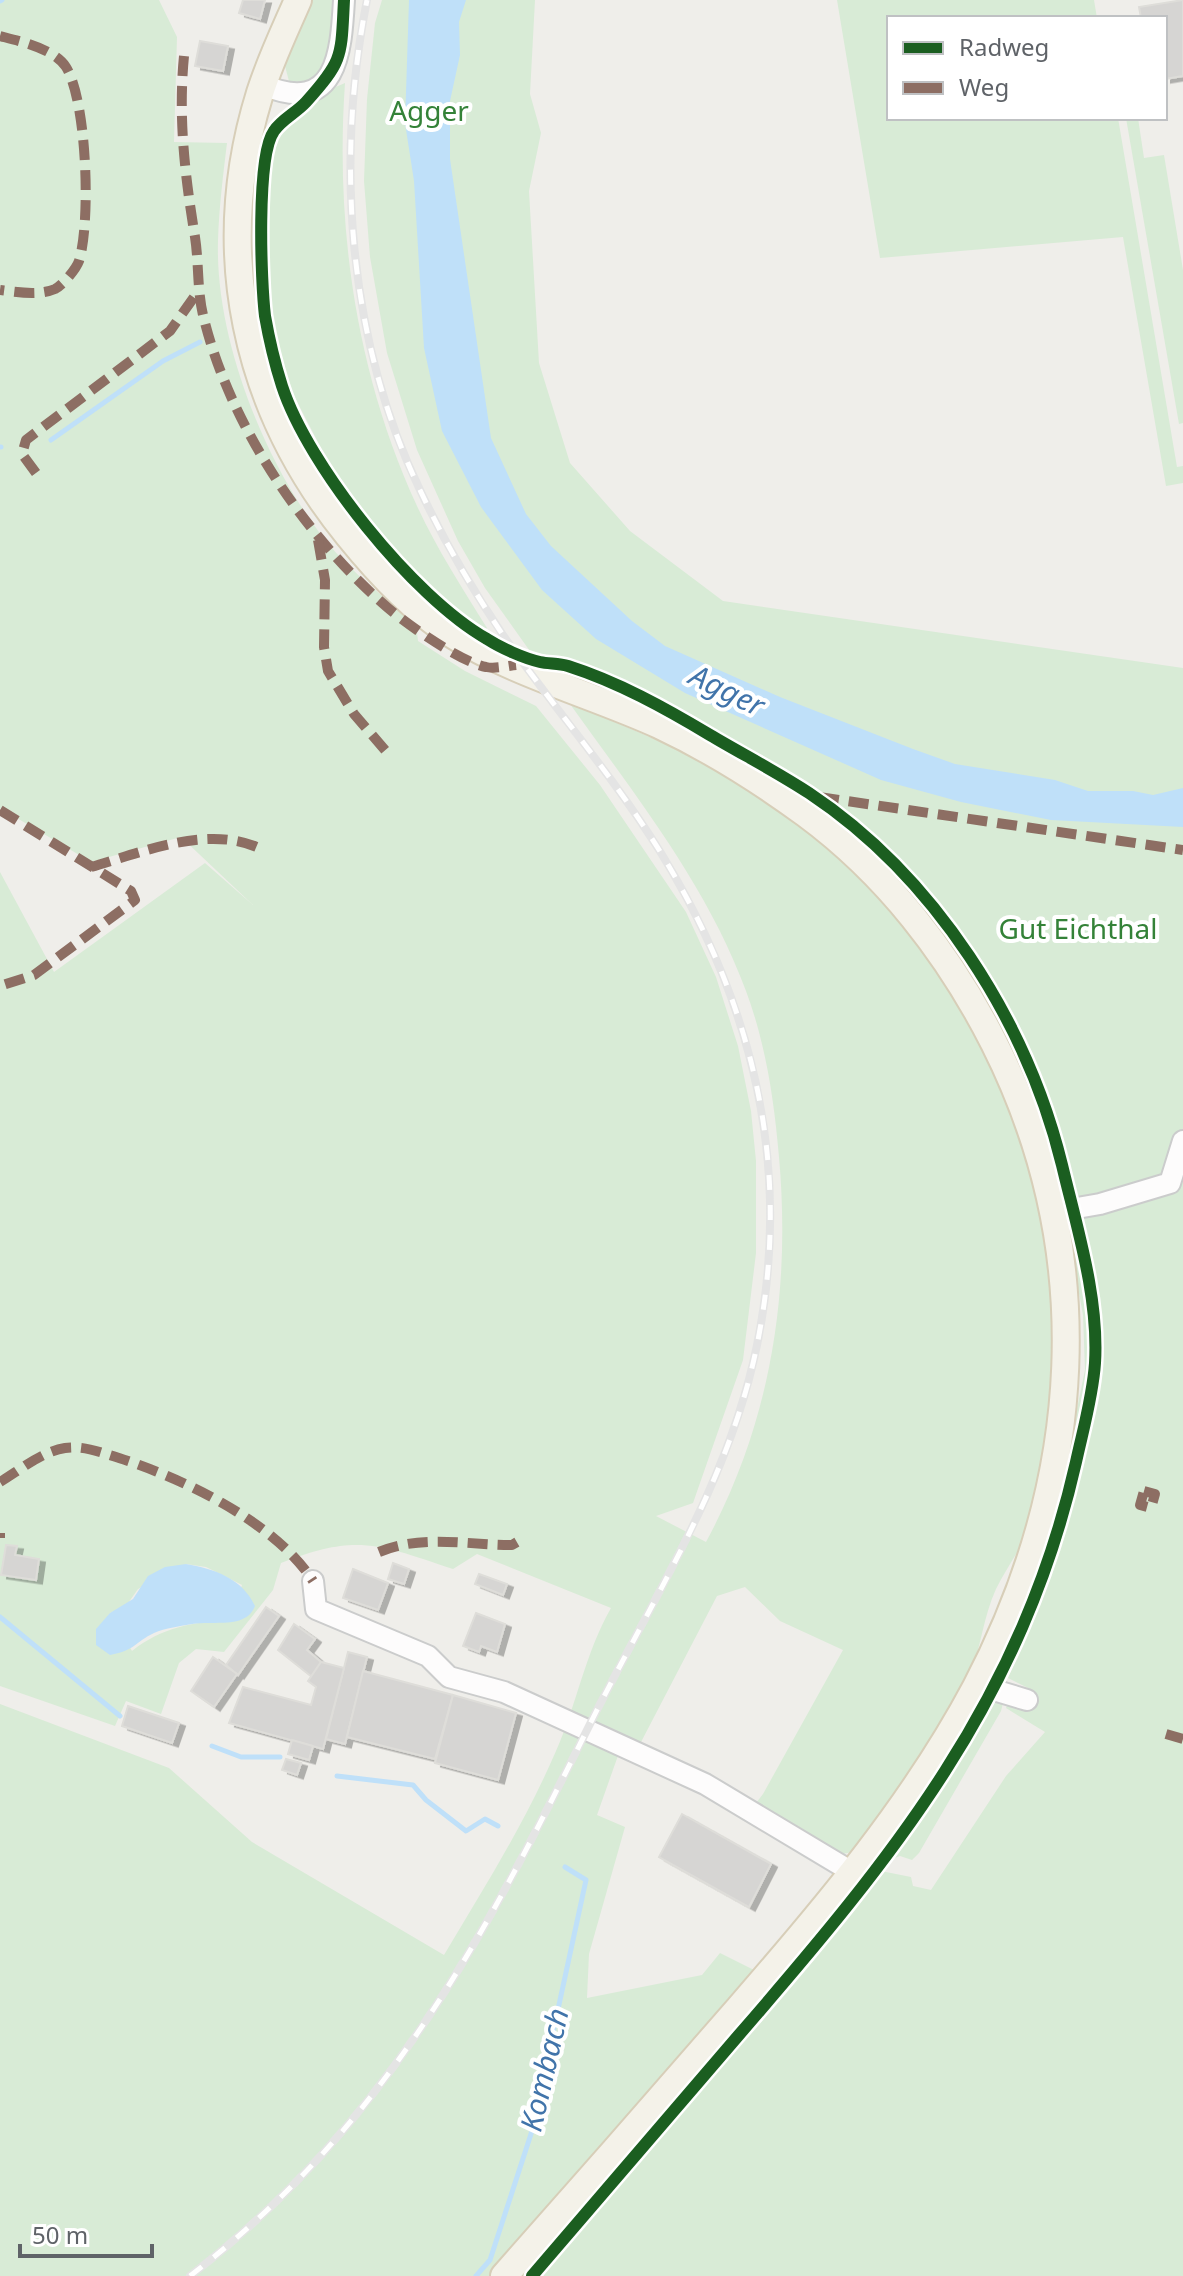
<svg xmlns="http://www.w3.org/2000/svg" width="1183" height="2276" viewBox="0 0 1183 2276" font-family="'Noto Sans',sans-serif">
	<defs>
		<filter id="shadow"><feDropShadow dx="6" dy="3.5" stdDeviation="0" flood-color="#0004"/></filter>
	</defs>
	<rect width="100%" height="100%" fill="#efeeea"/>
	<!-- green -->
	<g fill="#d8ebd6" fill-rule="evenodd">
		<path d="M0,0H159L177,37L174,142L227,143C223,176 219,208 218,241C215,339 265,465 326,541C352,573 385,598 416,624L418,641L465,671L536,706L600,785L686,912L716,977L738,1046L751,1111L756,1161V1253L743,1360L693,1503L656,1516L706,1542C771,1422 791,1292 779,1157C774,1100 766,1045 746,991C707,885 635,795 570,704C668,743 769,786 847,860C990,996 1068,1197 1055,1394C1054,1414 1047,1436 1043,1457C1039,1479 1038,1505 1030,1526C1022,1548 1006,1568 996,1589C983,1617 981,1649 969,1677C943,1739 895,1795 857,1851L838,1855L753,1807L763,1794L843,1650L780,1621L745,1587L717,1596L640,1744L620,1750L597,1815L625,1827L589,1954L587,1998L702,1975L720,1953L758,1972L494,2276H0V1704L169,1768L252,1842L444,1955C484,1888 525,1823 556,1751C577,1704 585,1653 611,1608L477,1554L453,1569C379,1544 356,1533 281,1563L273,1590L224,1652L196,1649L179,1663L161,1714L126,1701L115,1726L0,1686V872L54,972L205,863L253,905L181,837L91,862L0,808ZM186,1564L206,1567L242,1585L230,1621C193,1621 161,1628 132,1651L110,1613L126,1606L138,1589Z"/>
		<path d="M313,0H340L336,50L310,86L290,85L285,66Z"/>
		<path d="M382,0H535L530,94L541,133L529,191L539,363L570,463L630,531L723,601L1183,668V2276H536L838,1926L881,1871L911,1877L913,1886L931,1890L1006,1776L1045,1732L1006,1708L1008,1703L1029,1697L1028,1688L1008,1678L1047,1586L1072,1506L1100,1368V1332L1060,1133L1007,1012L960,937L899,867L826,798L705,725L613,678L532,654L485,588L458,541L417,450L387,353L370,257L364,181L367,99L375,23Z"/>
		<path d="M837,0H1094L1097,18H889V118H1118L1177,467L1183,466V483L1166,486L1123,237L880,258Z"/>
		<path d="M345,83C335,226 356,374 417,506C437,549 462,588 487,628L484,630L455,611L396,554L339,483L291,390L271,316L266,237L270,150L278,129L317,95Z"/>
		<path d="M1126,118H1138L1144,158L1164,155L1183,270V423L1179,424Z"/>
		<path d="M1071,1221L1089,1314L1091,1370L1047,1562L1002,1669L997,1667L1059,1496L1085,1370L1083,1315L1066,1222Z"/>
		<path d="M994,1697L1004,1699L1001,1711L919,1853L912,1860L900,1856L892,1859Z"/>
		<path d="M856,1883L861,1887L528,2276H519Z"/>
	</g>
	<!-- water -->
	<g fill="#bfe0f9">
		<path d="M409,0H466L459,22L460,55L450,101V159L491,438L526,514L551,546L632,621L665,646L780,697L913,749L955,764L1055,780L1088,791H1133L1153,795L1183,788V827L1051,820L961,802L881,780L685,693L596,639L542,590L481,507L442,431L424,348L414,181L405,123Z"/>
		<path d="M186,1564C214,1569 242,1578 255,1606C246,1630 212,1620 192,1624C181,1626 165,1628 154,1633C135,1642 136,1650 110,1655L96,1645V1629L110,1613L133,1599L148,1576L165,1567Z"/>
	</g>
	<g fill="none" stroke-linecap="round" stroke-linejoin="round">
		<!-- stream -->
		<g stroke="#bfe0f9" stroke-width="5">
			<path d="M0,1L2,0"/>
			<path d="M51,440L163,361L200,342"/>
			<path d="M0,447H1"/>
			<path d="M0,1617L120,1716"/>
			<path d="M212,1746L241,1757H280"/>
			<path d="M337,1776L413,1785L426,1800L466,1831L485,1819L498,1826"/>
			<path d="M476,2276L490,2260L531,2134L586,1880L565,1867"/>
		</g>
	</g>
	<!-- building -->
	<g fill="#d6d5d3" stroke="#deddd9" stroke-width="2" filter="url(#shadow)">
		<path d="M243,0H265L260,19L239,13Z"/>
		<path d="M1183,0V76L1165,79V18H1141L1139,7Z"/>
		<path d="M200,41L228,46L223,71L195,66Z"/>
		<path d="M6,1545L17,1546L15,1555L39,1559L36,1580L1,1575Z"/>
		<path d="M393,1563L409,1569L404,1584L388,1579Z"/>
		<path d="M353,1569L388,1583L378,1610L343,1598Z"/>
		<path d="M479,1574L507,1584L503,1595L475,1584Z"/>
		<path d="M266,1607L279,1616L238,1675L226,1665Z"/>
		<path d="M476,1613L505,1624L497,1652L481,1646L479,1652L463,1646Z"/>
		<path d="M294,1624L315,1639L307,1650L321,1662L312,1677L278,1650Z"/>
		<path d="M348,1652L367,1657L345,1744L326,1739Z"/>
		<path d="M213,1657L237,1674L214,1707L191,1691Z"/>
		<path d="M321,1662L344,1668L323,1749L229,1723L243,1687L311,1705L316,1687L308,1681Z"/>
		<path d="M363,1671L453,1695L435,1759L347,1737Z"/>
		<path d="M453,1695L516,1713L498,1780L435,1763Z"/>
		<path d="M128,1706L179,1723L172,1743L122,1726Z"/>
		<path d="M292,1740L313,1746L309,1760L288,1754Z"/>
		<path d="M286,1759L301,1763L297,1775L282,1770Z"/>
		<path d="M682,1814L771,1864L749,1907L659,1857Z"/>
	</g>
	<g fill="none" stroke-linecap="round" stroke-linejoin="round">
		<!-- minor casing -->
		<g stroke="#cbcccc" stroke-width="24">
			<g id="minor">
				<path d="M263,85C337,116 341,53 344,0"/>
				<path d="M1054,1212L1100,1204L1170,1183L1183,1141"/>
				<path d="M313,1581L316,1609L428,1656L449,1677L504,1692L705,1784L852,1872"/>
				<path d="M977,1685L1027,1700"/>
			</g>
		</g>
		<!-- major casing -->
		<g stroke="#d7ceb8" stroke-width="30">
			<path id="major" d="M298,0C285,30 270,61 260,93C211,251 244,407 348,535C377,571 411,608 450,633C513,674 591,694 659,725C710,749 761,781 806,814C886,873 949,954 994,1043C1100,1253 1084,1481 976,1687C914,1804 826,1908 739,2008C661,2098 583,2187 504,2276"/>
		</g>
		<!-- minor -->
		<use href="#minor" stroke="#fdfcfc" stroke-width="20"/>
		<!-- major -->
		<use href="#major" stroke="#f4f2e9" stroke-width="26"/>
		<!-- rail casing -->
		<g stroke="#e4e4e4" stroke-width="8">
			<path id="rail" d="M190,2276C389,2122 483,1939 592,1720C653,1598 730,1480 757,1345C793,1168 754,1005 661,853C614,777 554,708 503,635C472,589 443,539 420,490C348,340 335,162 367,0"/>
		</g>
		<!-- rail -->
		<use href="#rail" stroke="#fff" stroke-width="5" stroke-dasharray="15" stroke-linecap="butt"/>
		<!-- quiet -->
		<g stroke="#8d6e63" stroke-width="10" stroke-dasharray="20 10" stroke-linecap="butt">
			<path d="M0,36C19,41 55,49 66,67C87,101 91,222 79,261C76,269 63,285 55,289C39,296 16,292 0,290"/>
			<path d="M184,56C178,118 185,176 195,237C199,263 197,289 203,315C229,424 304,536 388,608C408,625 461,662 486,667C494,669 507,666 516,665"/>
			<path d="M36,473L22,454L26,440L170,331L199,290"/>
			<path d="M318,540L325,580L324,647L328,671L354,714L391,757"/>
			<path d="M819,797L1183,850"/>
			<path d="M0,810L131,891L135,900L34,975L0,986"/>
			<path d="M91,867C143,852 211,823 263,850"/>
			<path d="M0,1482C20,1470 41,1452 65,1448C83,1445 102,1453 119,1458C184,1479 275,1522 313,1581"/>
			<path d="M1144,1491L1155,1494L1151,1508L1140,1505Z"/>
			<path d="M0,1533V1538"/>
			<path d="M379,1552C423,1534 466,1545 512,1545L524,1538"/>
			<path d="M1166,1734L1183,1739"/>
		</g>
		<!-- cycleway casing -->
		<g stroke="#fff" stroke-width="17">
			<path id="cycleway" d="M344,0C341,56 344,60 306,102C296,113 282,119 274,131C256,156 261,283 265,316C269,339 275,364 282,386C308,466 413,597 487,639C501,648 523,658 540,662C549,664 559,663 568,666C618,682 665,708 710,735C742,754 777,772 809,793C934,876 1027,1021 1062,1165C1077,1228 1099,1298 1095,1363C1093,1395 1083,1430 1076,1462C1022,1700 894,1856 738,2036C670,2116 601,2196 532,2276"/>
		</g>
		<!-- cycleway -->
		<use href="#cycleway" stroke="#1b5e20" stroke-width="12"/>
	</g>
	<g text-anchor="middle" stroke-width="8" stroke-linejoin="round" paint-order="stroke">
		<!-- park labels -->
		<g font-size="28" fill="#348238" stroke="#fff">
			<text x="429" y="121">Agger</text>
			<text x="1078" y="939">Gut Eichthal</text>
		</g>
		<!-- water labels -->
		<g font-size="30" font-style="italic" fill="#4174aa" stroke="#fff">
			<text transform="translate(727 691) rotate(26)" y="10">Agger</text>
			<text transform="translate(545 2070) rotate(-77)" y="10">Kombach</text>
		</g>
	</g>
	<!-- legend -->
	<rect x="887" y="16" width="280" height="104" fill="#ffffff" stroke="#bfc1c3" stroke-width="2"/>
	<rect x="903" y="42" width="40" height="12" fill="#1b5e20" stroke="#bfc1c3" stroke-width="2"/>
	<text x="959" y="56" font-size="24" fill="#5f6368">Radweg</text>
	<rect x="903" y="82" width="40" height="12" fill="#8d6e63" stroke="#bfc1c3" stroke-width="2"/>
	<text x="959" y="96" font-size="24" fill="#5f6368">Weg</text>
	<!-- scale -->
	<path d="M20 2244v12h132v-12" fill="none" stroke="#5f6368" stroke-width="4"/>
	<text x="32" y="2244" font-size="24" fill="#5f6368" stroke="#ffffff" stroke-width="6" paint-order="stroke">50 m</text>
</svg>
